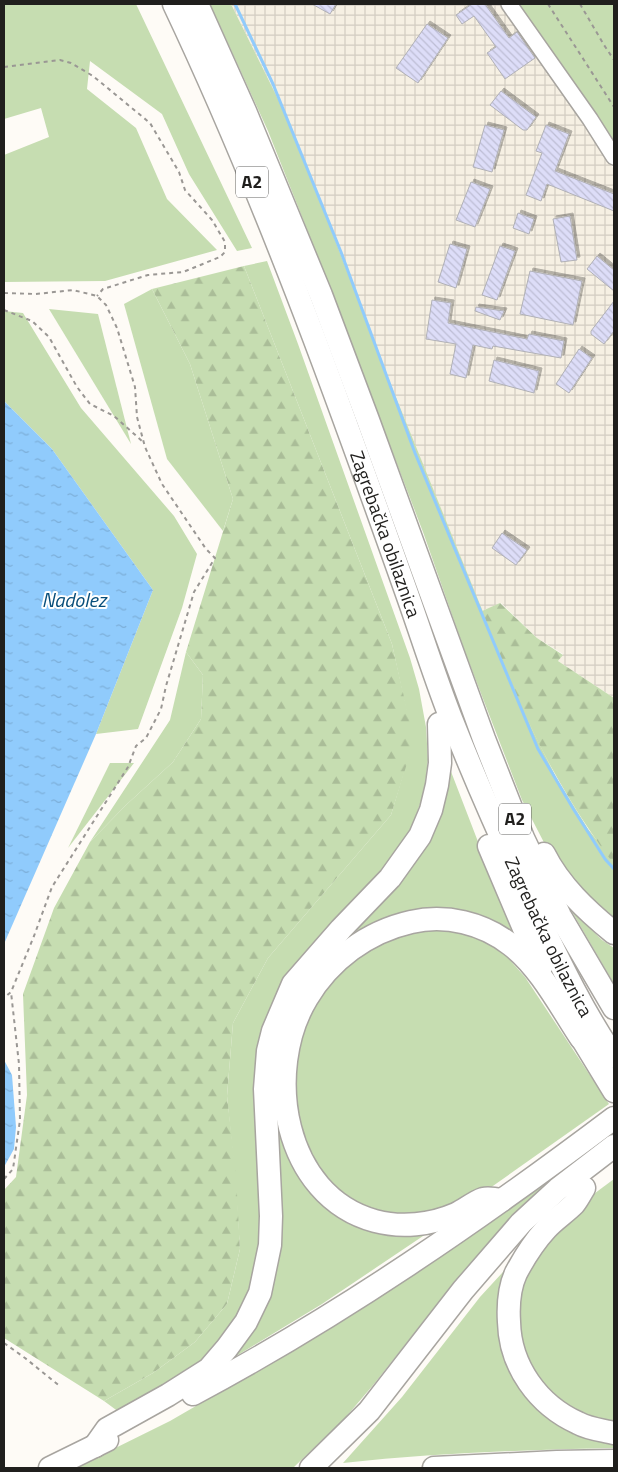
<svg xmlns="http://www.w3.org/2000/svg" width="618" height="1472" viewBox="0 0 618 1472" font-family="'Titillium Web',sans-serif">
	<defs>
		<pattern id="industrial-grid" width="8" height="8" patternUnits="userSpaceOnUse" patternTransform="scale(1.25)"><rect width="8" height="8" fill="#f6f0e3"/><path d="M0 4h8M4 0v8" fill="none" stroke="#d3cdc2"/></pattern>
		<pattern id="forest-firs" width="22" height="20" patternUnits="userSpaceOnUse" patternTransform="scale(1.25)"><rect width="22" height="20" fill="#c6ddb1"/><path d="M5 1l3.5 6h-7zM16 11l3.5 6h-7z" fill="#aabd98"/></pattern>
		<pattern id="water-ripples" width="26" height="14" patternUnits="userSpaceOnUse" patternTransform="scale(1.25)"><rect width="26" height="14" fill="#90cbfc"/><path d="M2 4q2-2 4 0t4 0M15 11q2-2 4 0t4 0" fill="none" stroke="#7caed8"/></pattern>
		<pattern id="building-back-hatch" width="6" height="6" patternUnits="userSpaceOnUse" patternTransform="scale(1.25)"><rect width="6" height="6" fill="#ddddf8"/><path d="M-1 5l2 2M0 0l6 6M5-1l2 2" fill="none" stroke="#bdbdd4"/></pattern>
		<filter id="shadow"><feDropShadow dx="3" dy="-3" stdDeviation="0" flood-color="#0004"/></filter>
	</defs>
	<rect width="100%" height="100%" fill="#fefbf6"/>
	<!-- industrial -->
	<path fill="url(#industrial-grid)" d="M231,4H503L585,121L614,170V698L558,661L563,654L537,638L501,603L482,611L389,380L290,123Z"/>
	<!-- green -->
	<g fill="#c6ddb1">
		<path d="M4,4H136L252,248L237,251L189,174L162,114L90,61L87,89L136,128L167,199L217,250L105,281L4,282V155L49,137L41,108L4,119Z"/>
		<path d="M210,4H231L290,123L389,380L507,671L532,729L557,779L588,829L614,862V926L552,858L522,800L465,652L423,532L314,247L268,131Z"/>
		<path d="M517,4H614V146Z"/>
		<path d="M267,261L298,344L410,658L419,689L426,727L428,760L424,793L412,826L391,861L292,972L263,1221L251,1293L215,1352L123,1415L104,1401L153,1373L195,1342L227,1304L240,1249L235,1175L227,1096L233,1023L268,958L391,815L413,741L392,644L244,266Z"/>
		<path d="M152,289L190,364L233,499L223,531L167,459L124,304Z"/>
		<path d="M49,309L98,314L131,444Z"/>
		<path d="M4,311L23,313L81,408L174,516L197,554L182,608L138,729L96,734L153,590L52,449L4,401Z"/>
		<path d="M186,652L203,675L201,719L173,762L126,805L90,842L170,720Z"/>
		<path d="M445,756L492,878L528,953L503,933L375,926L307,983L398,883Z"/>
		<path d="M110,763H134L68,848Z"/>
		<path d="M571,910L602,940L614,948V984Z"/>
		<path d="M441,929L463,933L482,939L500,949L525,977L609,1104L490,1188L460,1204L419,1216L375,1212L332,1188L301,1140L292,1070L308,1013L332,979L372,946L415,930Z"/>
		<path d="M272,1095L304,1181L429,1232L322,1304L223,1364L254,1326Z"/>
		<path d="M614,1131V1134L579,1159L503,1226L454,1283L374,1384L345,1418L294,1467L75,1468L170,1421L227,1388Z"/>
		<path d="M614,1179V1425L573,1414L529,1371L516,1319L522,1279L554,1229L583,1202Z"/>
		<path d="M525,1248L509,1362L614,1442V1448C524,1450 434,1453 343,1463L402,1397L480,1297Z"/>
	</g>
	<!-- forest -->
	<g fill="url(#forest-firs)">
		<path d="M244,266L392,644L414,741L391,815L268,958L233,1023L227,1096L236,1175L240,1249L227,1304L195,1342L153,1373L104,1401L4,1338V1190L16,1177L27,1095L23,994L54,908L90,842L126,805L173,762L201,719L203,675L186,652L233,499L190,364L152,289Z"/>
		<path d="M500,603L537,638L563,655L558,661L614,698V862L613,863C593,836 574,808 558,779C527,726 505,668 482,611Z"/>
	</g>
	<!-- water -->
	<g fill="url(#water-ripples)">
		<path d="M4,401L52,449L153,590L96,734L4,944Z"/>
		<path d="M4,1060L12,1075L16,1127L14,1149L4,1167Z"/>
	</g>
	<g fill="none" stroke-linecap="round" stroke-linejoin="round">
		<!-- stream -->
		<path stroke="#90cbfc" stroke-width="3" d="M235,4L273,84L341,252L415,453L538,749L574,810L605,859L614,869"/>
	</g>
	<!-- building -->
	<g fill="url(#building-back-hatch)" stroke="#b1b1b6" filter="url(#shadow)">
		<path d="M312,4H336L330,14Z"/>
		<path d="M472,4H485L509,38L517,32L535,58L505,79L487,53L496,47L474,16L462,24L456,15Z"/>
		<path d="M427,24L448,38L418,83L396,68Z"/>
		<path d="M501,91L536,117L527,130H523L490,105Z"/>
		<path d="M485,125L504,130L492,172L473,167Z"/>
		<path d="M546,125L569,134L555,171L614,194V211L547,184L541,201L526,195L542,153L536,151Z"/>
		<path d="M471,182L490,189L475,227L456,220Z"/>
		<path d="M518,213L534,219L529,234L513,228Z"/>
		<path d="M570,216L577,260L561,262L553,219Z"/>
		<path d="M450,244L467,249L456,288L438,282Z"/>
		<path d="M500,246L515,251L497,300L482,295Z"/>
		<path d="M597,256L614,270V291L587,269Z"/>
		<path d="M530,271L582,281L573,325L520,314Z"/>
		<path d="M432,300L451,303L448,323L527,339L529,334L564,341L561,358L493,346L492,349L473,345L466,378L450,374L456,344L426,339Z"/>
		<path d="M614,301V331L604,344L591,334V331Z"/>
		<path d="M476,307L504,311L500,320L475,311Z"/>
		<path d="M579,349L592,358L569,393L556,384Z"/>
		<path d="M494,360L539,371L534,393L489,381Z"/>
		<path d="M502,533L527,550L516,565L492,548Z"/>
	</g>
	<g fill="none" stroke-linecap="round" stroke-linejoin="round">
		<!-- minor casing -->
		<g stroke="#a8a5a0" stroke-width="18">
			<path id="minor" d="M509,4L590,119L614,157"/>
		</g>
		<!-- highway casing -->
		<g stroke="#a8a5a0" stroke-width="25">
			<g id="highway">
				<path id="s1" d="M174,4C264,194 336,393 406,591C421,633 434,675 450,716C476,782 505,847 535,911C559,961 583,1012 614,1057"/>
				<path d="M197,4L245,111L321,295L368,420L484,739L523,838L560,916L614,1008"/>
				<path d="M489,846L528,938L542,965"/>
				<path d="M544,854C560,886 587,911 614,933"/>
				<path d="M575,1027L614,1091"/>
				<path d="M584,1188C581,1193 578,1199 574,1204C565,1213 554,1220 546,1229C534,1242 524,1258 516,1273C509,1288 508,1306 509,1322C510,1366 538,1405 578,1423C589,1429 602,1430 614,1433"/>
				<path d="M502,1200C496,1199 488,1198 483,1199C474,1202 465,1210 456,1214C431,1225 401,1228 375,1221C283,1196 263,1071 307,998C330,960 367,932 411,922C446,914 483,923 511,945C540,967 561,1008 581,1038"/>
				<path d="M193,1394C341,1315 480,1219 614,1118"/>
				<path d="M95,1446L107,1429L168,1395L209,1369L227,1348L246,1322L260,1293L270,1245L271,1216L265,1089L268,1051L273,1031L293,984L341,929L390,878L420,836L431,810L437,785L440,763L439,724"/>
				<path d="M50,1468L107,1440"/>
				<path d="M311,1468L369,1411L463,1290L521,1223L558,1189L614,1146"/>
				<path d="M434,1468L557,1462L614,1461"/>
			</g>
		</g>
		<!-- path -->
		<g stroke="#9a9794" stroke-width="2" stroke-dasharray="4 4" stroke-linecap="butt">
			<path d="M548,4L614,107"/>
			<path d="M580,4L604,45L614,60"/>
			<path d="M4,67L60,60L71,63L93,76L150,123L179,172L185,190L212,220L225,242V252L220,257L183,272L148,275L103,289L97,296"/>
			<path d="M4,293L36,294L73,290L97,296L106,305L117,328L135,387L137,417L145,447L162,484L206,549L215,558L194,592L166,686L161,709L146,738L136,746L128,767L52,887L34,936L11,992L4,998"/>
			<path d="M4,310L32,321L49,337L77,387L90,404L114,416L142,441"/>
			<path d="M4,1179L13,1169L20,1120L19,1064L11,992"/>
			<path d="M4,1343L25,1358L61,1387"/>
		</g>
		<!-- minor -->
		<use href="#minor" stroke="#fff" stroke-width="15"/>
		<!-- highway -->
		<use href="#highway" stroke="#fff" stroke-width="22"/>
	</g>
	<g text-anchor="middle" stroke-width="4" stroke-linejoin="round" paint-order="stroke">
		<!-- shield labels -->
		<g fill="#fff" stroke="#636261" stroke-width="1">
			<rect x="236" y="166.5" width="32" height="31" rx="4"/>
			<rect x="499" y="803.5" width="32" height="31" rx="4"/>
		</g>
		<g font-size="18" font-weight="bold" fill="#201f1d">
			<text x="252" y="188">A2</text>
			<text x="515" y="825">A2</text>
		</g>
		<!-- street labels -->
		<g font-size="19" fill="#201f1d" stroke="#fff">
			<text dy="7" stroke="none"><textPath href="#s1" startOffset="571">Zagrebačka obilaznica</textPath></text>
			<text dy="7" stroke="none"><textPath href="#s1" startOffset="1006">Zagrebačka obilaznica</textPath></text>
		</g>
		<!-- water labels -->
		<g font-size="20" font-style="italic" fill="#074e7b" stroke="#fff">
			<text x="74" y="607">Nadolez</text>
		</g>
	</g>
	<!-- border -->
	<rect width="618" height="1472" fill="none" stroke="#201f1d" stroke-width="10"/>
</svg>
